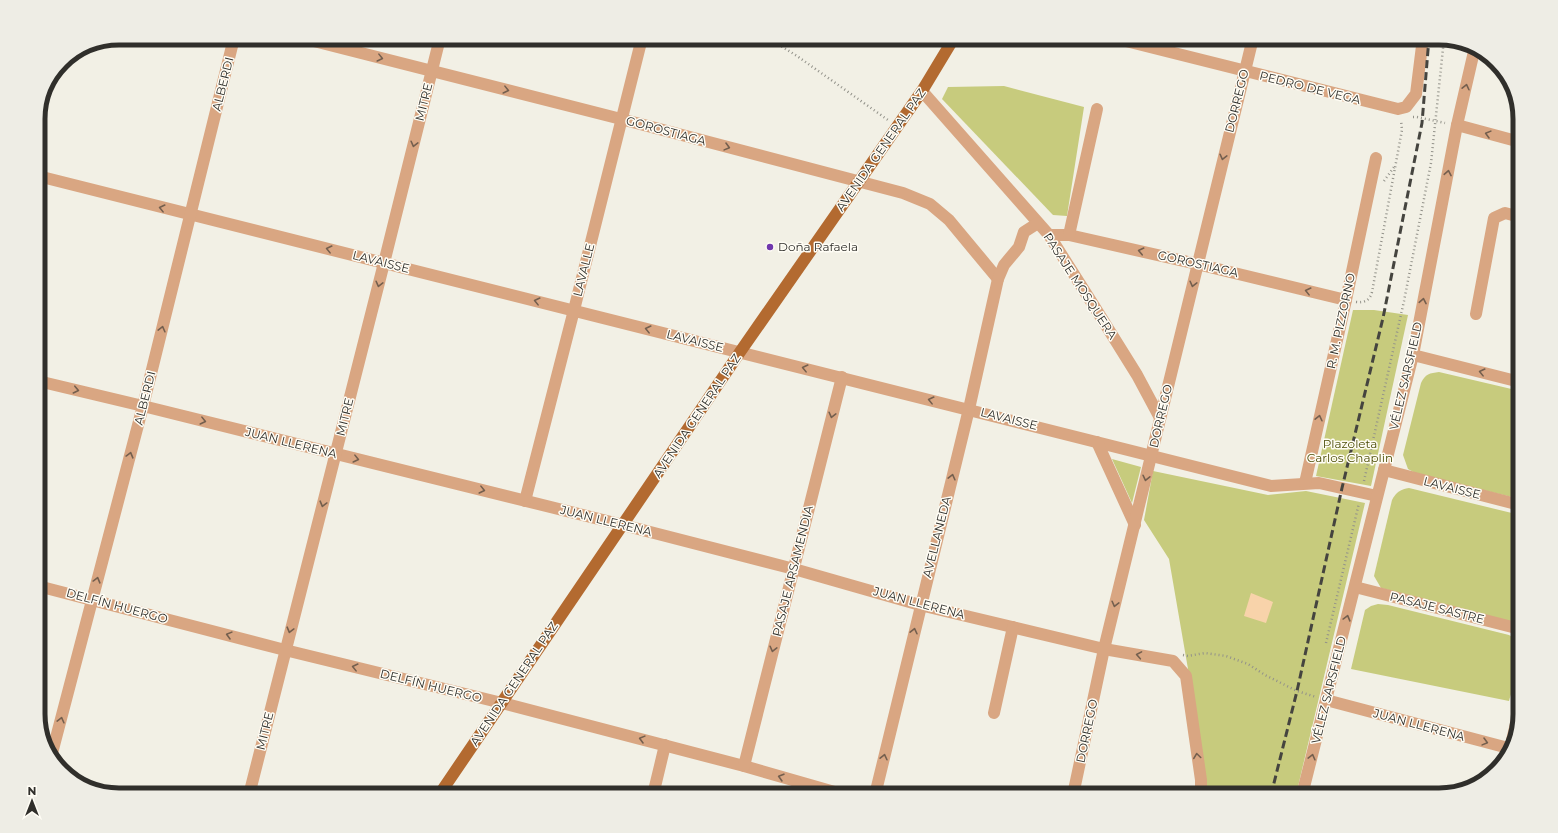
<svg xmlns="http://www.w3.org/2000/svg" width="1558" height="833" viewBox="0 0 1558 833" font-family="Montserrat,sans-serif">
	<rect width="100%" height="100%" fill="#f2f0e5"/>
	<!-- green -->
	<g fill="#c7cb7d">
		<path d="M1004,86L1084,107L1067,216L1053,215L942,99L948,87Z"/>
		<path d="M1353,310H1374L1408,315L1371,486L1316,476Z"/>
		<path d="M1439,372L1520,391V499L1417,474L1408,469L1403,455L1421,383C1425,374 1430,373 1439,372Z"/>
		<path d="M1112,459L1141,467L1132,503Z"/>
		<path d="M1153,471L1268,495L1306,491L1365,503L1296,795H1206L1188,669L1169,559L1144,520Z"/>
		<path d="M1409,488L1520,515V623L1512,622L1381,588L1374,576L1392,500C1396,492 1401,489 1409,488Z"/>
		<path d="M1378,604L1388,605L1509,635C1514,638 1518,641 1520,646C1524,661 1513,687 1509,701L1351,669L1365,610L1371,606Z"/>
	</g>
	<!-- building -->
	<path fill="#f8d3aa" d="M1251,593L1273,602L1266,623L1244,616Z"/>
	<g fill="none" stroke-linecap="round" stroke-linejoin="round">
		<!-- path -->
		<g stroke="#93928a" stroke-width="2.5" stroke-dasharray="1 3" stroke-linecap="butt">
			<path d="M768,38L797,56L888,120"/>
			<path d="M1413,117H1417L1445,123"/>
			<path d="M1384,181L1394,167"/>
			<path d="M1356,302C1365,303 1370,300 1372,292L1402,130L1401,120"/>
			<path d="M1364,481L1404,301L1431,163L1444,39"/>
			<path d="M1326,643L1359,503"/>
			<path d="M1183,655L1188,656L1205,653L1226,656L1248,664L1265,675L1297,691L1316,697"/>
		</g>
		<!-- minor -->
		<g stroke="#d9a682" stroke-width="12">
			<path d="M302,38L621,119L903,193L930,204L949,220L998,279"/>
			<path d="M1114,38L1398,109L1406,107L1416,94L1423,38"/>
			<path d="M922,91L1049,235L1094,306L1137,375L1160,418"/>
			<path d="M1457,125L1520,142"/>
			<path d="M38,176L1271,486L1319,483L1377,496"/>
			<path d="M1049,235H1069L1197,264L1346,300"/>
			<path d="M1069,235L1097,109"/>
			<path d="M1476,314L1494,218L1505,213L1520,217"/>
			<path d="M1413,355L1520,382"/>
			<path d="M38,381L143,406L623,525L794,569L920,605L1104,649L1173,661L1186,676L1201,780V795"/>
			<path d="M1097,442L1135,525"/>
			<path d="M1384,470L1520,505"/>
			<path d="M1305,483L1346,300L1376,158"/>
			<path d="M525,501L574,310L642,38"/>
			<path d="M38,586L285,650L502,703L744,766L845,795"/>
			<path d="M1355,587L1520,629"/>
			<path d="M1326,700L1512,749"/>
			<path d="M994,713L1013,627"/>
			<path d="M1509,753L1520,707"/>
			<path d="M51,757L143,406L234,38"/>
			<path d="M744,766L842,377"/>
			<path d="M249,795L384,263L440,38"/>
			<path d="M653,795L665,745"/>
			<path d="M875,795L969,409L998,279L1004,265L1019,247L1024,232L1038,223"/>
			<path d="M1073,795L1104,649L1253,38"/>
			<path d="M1302,795L1413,355L1457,125L1475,47"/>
		</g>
		<!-- major -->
		<path stroke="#b36a30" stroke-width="12" d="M439,795L740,352L922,91L954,38"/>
		<!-- rail -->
		<path stroke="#45443f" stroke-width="3" stroke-dasharray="8 4" stroke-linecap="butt" d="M1271,795L1297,691L1342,488L1383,318L1422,123L1429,38"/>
	</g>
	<!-- one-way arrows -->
	<defs><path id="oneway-chevron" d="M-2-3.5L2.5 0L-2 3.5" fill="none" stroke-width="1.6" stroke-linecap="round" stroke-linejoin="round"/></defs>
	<g stroke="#745f4e">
		<use href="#oneway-chevron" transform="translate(380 58) rotate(14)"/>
		<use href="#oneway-chevron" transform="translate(1466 87) rotate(-77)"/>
		<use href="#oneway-chevron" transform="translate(506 90) rotate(14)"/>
		<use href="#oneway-chevron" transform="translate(1488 134) rotate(-165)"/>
		<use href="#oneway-chevron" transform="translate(414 144) rotate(104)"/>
		<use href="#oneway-chevron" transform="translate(727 147) rotate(15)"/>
		<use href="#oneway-chevron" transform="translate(1223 157) rotate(104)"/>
		<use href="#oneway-chevron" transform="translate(1448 173) rotate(-79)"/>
		<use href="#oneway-chevron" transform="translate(162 208) rotate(-166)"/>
		<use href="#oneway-chevron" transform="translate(329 249) rotate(-166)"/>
		<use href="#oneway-chevron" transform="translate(1141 251) rotate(-167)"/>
		<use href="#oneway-chevron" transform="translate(379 284) rotate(104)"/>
		<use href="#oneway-chevron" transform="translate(1193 284) rotate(104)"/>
		<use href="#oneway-chevron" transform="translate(1308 291) rotate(-166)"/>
		<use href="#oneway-chevron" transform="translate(537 301) rotate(-166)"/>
		<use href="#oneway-chevron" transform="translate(1423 301) rotate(-79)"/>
		<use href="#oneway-chevron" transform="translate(162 329) rotate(-76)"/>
		<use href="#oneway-chevron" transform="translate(648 329) rotate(-166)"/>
		<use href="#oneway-chevron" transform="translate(805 368) rotate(-166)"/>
		<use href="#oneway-chevron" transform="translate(1482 372) rotate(-166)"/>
		<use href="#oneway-chevron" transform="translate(76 390) rotate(13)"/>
		<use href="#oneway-chevron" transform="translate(931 400) rotate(-166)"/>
		<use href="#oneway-chevron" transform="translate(832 415) rotate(104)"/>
		<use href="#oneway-chevron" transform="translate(1319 418) rotate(-77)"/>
		<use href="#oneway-chevron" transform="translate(203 421) rotate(14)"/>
		<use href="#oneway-chevron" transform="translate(130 455) rotate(-75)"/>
		<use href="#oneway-chevron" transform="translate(356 459) rotate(14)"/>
		<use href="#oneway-chevron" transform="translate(952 477) rotate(-76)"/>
		<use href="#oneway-chevron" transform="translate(1146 478) rotate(103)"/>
		<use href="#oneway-chevron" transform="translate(482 490) rotate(14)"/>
		<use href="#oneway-chevron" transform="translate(323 504) rotate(105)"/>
		<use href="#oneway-chevron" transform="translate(97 580) rotate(-75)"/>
		<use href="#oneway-chevron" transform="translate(1115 604) rotate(104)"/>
		<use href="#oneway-chevron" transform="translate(1347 618) rotate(-75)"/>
		<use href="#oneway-chevron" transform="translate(290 630) rotate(105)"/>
		<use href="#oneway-chevron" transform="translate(914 631) rotate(-77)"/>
		<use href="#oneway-chevron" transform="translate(229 635) rotate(-165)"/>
		<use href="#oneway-chevron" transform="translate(773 649) rotate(104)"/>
		<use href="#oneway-chevron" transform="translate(1139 655) rotate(-170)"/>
		<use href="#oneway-chevron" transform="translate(355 667) rotate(-166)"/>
		<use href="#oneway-chevron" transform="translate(61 720) rotate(-76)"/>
		<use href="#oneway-chevron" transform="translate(642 739) rotate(-165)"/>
		<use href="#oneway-chevron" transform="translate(1485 742) rotate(15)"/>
		<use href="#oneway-chevron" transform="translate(1197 756) rotate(-98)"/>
		<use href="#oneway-chevron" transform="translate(884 757) rotate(-77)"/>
		<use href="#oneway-chevron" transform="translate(1312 757) rotate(-76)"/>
		<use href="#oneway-chevron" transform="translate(781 777) rotate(-164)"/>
	</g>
	<!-- markers -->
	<circle fill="#7037ad" stroke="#fffdf5" stroke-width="1.5" cx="770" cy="247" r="4"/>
	<g text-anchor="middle" stroke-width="3" stroke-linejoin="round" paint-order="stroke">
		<!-- street labels -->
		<g font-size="12" fill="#302f2b" stroke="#fffdf5">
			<text transform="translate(223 84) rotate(-76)" y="4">ALBERDI</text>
			<text transform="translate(1310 88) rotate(14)" y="4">PEDRO DE VEGA</text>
			<text transform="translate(1237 101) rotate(-76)" y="4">DORREGO</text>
			<text transform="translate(424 102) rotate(-76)" y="4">MITRE</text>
			<text transform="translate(666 131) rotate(15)" y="4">GOROSTIAGA</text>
			<text transform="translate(881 150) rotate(-55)" y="4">AVENIDA GENERAL PAZ</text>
			<text transform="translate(381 262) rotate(14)" y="4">LAVAISSE</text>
			<text transform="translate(1198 264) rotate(13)" y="4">GOROSTIAGA</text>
			<text transform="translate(584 270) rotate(-76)" y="4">LAVALLE</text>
			<text transform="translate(1080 286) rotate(57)" y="4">PASAJE MOSQUERA</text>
			<text transform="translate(1341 321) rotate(-78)" y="4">R. M. PIZZORNO</text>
			<text transform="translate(695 341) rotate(14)" y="4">LAVAISSE</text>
			<text transform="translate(1406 376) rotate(-77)" y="4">VÉLEZ SARSFIELD</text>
			<text transform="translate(145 398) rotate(-76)" y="4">ALBERDI</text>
			<text transform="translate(697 416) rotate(-56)" y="4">AVENIDA GENERAL PAZ</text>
			<text transform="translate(1161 416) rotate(-77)" y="4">DORREGO</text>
			<text transform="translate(345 417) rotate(-76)" y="4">MITRE</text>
			<text transform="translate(1009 419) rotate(14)" y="4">LAVAISSE</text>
			<text transform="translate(291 443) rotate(14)" y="4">JUAN LLERENA</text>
			<text transform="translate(1452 488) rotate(14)" y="4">LAVAISSE</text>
			<text transform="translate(606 521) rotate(14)" y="4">JUAN LLERENA</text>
			<text transform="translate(937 537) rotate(-76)" y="4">AVELLANEDA</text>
			<text transform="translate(793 571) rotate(-76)" y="4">PASAJE ARSAMENDIA</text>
			<text transform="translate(919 603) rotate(15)" y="4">JUAN LLERENA</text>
			<text transform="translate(117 606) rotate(15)" y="4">DELFÍN HUERGO</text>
			<text transform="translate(1437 608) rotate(14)" y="4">PASAJE SASTRE</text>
			<text transform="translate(514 684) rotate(-56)" y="4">AVENIDA GENERAL PAZ</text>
			<text transform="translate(431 686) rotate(14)" y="4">DELFÍN HUERGO</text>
			<text transform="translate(1329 690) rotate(-76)" y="4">VÉLEZ SARSFIELD</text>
			<text transform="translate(1419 725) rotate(15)" y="4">JUAN LLERENA</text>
			<text transform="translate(265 731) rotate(-76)" y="4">MITRE</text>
			<text transform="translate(1087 731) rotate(-78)" y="4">DORREGO</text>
		</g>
		<!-- poi labels -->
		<g font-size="12" fill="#302f2b" stroke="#fffdf5" text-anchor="start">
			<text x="778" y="251">Doña Rafaela</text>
		</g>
		<!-- park labels -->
		<g font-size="12" fill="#4d4e07" stroke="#fffdf5">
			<text x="1350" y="448">Plazoleta<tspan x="1350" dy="14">Carlos Chaplin</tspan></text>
		</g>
	</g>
	<!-- crop -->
	<path d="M0 0H1558V833H0ZM119 45H1439A74 74 0 0 1 1513 119V714A74 74 0 0 1 1439 788H119A74 74 0 0 1 45 714V119A74 74 0 0 1 119 45Z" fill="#eeede5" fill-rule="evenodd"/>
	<path fill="none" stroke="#302f2b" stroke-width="5" d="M119 45H1439A74 74 0 0 1 1513 119V714A74 74 0 0 1 1439 788H119A74 74 0 0 1 45 714V119A74 74 0 0 1 119 45Z"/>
	<!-- north arrow -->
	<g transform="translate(32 801)" stroke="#fffdf5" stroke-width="3" paint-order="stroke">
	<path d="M0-3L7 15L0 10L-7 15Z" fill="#302f2b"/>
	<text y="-6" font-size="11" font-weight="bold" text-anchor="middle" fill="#302f2b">N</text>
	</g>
</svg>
